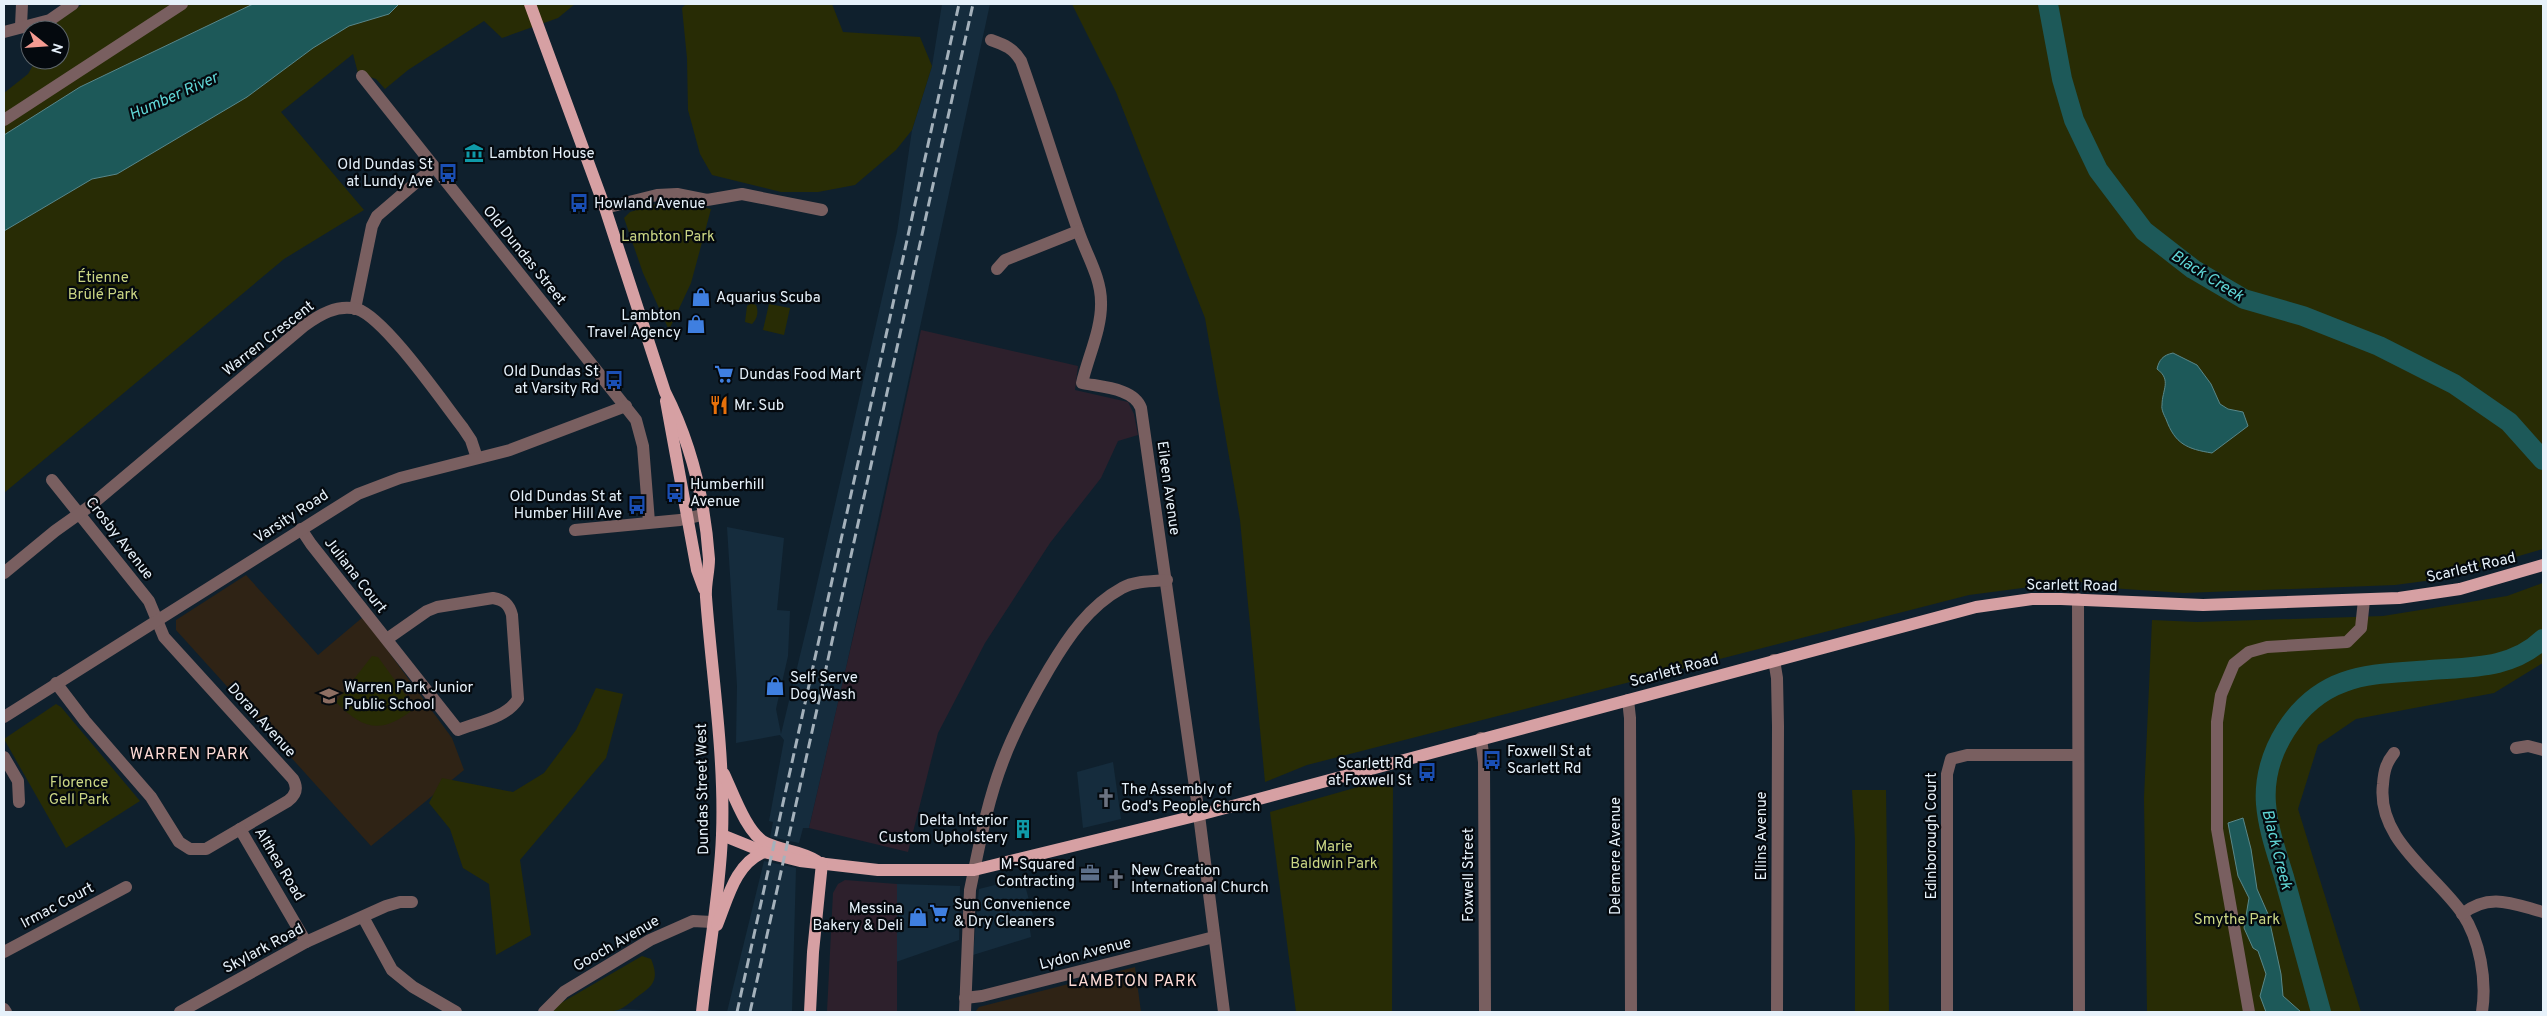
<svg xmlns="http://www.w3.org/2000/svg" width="2547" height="1016" viewBox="0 0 2547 1016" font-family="Overpass,sans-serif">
	<rect width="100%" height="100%" fill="#0f202d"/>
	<!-- built -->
	<g fill="#152c3d">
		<path d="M942,4H990L845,673L809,828H803L799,843L770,837L773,822L769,821L784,740L780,735L736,743L737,686L727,527L784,538L777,610L790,611L788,656L776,709L781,734L811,610L897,232L912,130L932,66Z"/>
		<path d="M1113,762L1121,819L1083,828L1077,772Z"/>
		<path d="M764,861L796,868L792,1012H727Z"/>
		<path d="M1023,878L1033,915L1028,916L1031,937L973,955L979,889Z"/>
		<path d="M897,884L960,886L959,940L896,962Z"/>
		<path d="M619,1009L682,1012H601Z"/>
	</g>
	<!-- industrial -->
	<g fill="#2d202c">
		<path d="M921,330L1078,366L1075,390L1128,402L1134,414L1138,435L1118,441L1101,478L1050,543L985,643L938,733L908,852L809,828L879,525Z"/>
		<path d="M845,880L897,884V1012H827L833,893L838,884Z"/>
	</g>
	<!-- education -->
	<g fill="#2f2315">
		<path d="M246,575L318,655L363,617L452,738L464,770L371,846L176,630V620Z"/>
		<path d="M1135,967L1141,1012H975L979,1007Z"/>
	</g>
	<!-- green -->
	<g fill="#282c05">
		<path d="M83,4H253L80,87L4,135V93L28,74L36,60H60V30H52L57,22Z"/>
		<path d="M399,4H575L558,18L502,38L484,21L408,70L385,89L376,79L358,73L353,54L281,112L364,210L284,259L4,493V231L92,179L117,174L247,97L313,48L349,26L389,14Z"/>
		<path d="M686,4H832L843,32L920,37L932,66L912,130L896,150L855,185L818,192H781L712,175L700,154L688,110L687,58L682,8Z"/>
		<path d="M1072,4H2543V549L2440,579L2395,585L2184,593L2095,587V583L2045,580V583H2031L2030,587L1969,595L1307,765L1265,782L1240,520L1205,318L1116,92Z"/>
		<path d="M669,200L711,209L691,283L669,330L643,273L624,218L630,212Z"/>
		<path d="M751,303L756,305C759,312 757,319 752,324L745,322L747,306Z"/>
		<path d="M769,304L790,308L784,335L763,330Z"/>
		<path d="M2543,583V663L2494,693L2356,719L2318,745L2298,809L2361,1012H2147L2144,798L2152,620L2197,622L2383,616L2507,596Z"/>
		<path d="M372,656L378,657L415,708C383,734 364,731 336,702Z"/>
		<path d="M596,688L623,694L606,758L520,860L531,935L496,955L489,884L463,868L450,829L429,803L442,778L513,792L544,773L576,730Z"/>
		<path d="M56,704L61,707L140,801L66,848L4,739Z"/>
		<path d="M1393,777L1392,1012H1296L1270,812Z"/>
		<path d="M1852,790H1886L1889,1012H1855V840Z"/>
		<path d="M642,956L651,959C658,976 656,984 641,994C634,999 626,1007 618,1010C598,1016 573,1012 552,1012L561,1003Z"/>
	</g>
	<!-- water -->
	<g fill="#1d5959" stroke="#598789">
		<path d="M253,4H399L389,14L349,26L313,48L247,97L117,174L92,179L4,231V135L80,87Z"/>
		<path d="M2173,353L2197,365L2211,384L2220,404L2228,409L2243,412L2248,426L2212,453C2187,449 2175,444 2166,419C2164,415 2161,409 2162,405C2162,390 2172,380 2157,369C2159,360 2163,355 2173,353Z"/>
		<path d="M2243,818L2251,849L2257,889L2268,914L2281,974L2283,996L2301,1012H2266L2260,996L2266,974L2258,951L2253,948L2244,928L2249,898L2238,876L2228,823Z"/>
	</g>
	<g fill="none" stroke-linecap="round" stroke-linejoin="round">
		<!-- river -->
		<g stroke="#1d5959" stroke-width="20">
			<path d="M2048,4L2062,79L2074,120L2098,170L2144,231L2193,269L2244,299L2303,316L2379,346L2454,384L2509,422L2543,460"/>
			<path d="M2321,1012C2309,967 2296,922 2284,877C2277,854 2268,829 2266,804C2262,754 2296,699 2344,682C2371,672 2401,673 2430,670C2470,667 2512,669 2543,639"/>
		</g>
		<!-- minor -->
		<g stroke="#795f60" stroke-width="12">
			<path d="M21,26L22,4"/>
			<path d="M4,32L50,20L73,4"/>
			<path d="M991,40C1005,45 1013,48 1021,61C1041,117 1058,174 1078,230C1086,254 1101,277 1101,302C1102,328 1088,357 1082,383C1101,387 1134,388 1141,408L1199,815L1224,1012"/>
			<path d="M362,76L636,420L643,446L649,522"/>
			<path d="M4,120L182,4"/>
			<path d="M605,208L657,195L677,194L707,200L742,194L822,210"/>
			<path d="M997,269L1005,260L1078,231"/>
			<path d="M355,309L372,226L377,216L434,167"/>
			<path d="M52,480L149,601L164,637L293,779C298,788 296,795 288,801L206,849H190L179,842L151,797L85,721L56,683"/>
			<path d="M301,529L311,544L458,730C478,722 506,718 518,699L512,615C509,604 504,600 493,598L437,607L427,611L387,639"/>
			<path d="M575,530L680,520L702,515"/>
			<path d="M4,573L55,531L90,506L304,326C319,315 337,304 357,309C385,318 442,401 463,428L471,440L477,458"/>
			<path d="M2078,599L2079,1012"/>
			<path d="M1774,660L1777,678L1778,726L1777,1012"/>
			<path d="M1628,700L1630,718L1631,1012"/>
			<path d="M4,717L358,494L400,478L510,450L626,406"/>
			<path d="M1481,738L1484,762L1485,1012"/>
			<path d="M2516,748L2528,746L2543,750"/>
			<path d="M2394,753C2386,763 2384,771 2383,784C2376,839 2434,873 2462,913C2480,940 2487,980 2482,1012"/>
			<path d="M4,757L18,781L19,802"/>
			<path d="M240,829L306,942"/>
			<path d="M2462,914C2490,892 2513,904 2543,912"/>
			<path d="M363,917L392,970L413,987L456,1012"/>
			<path d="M4,952L126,887"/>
			<path d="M965,998L982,996L1214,937"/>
			<path d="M4,1009L6,1012"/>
			<path d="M180,1012L306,942L386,906L400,902H412"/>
			<path d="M544,1012L564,992L650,940L693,921L712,922"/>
			<path d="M965,1012L970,890C979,847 987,802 1003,761C1015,729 1032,698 1049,669C1068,637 1089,606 1122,588C1134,581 1153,581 1167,580"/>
			<path d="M1947,1012V774L1951,759L1967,755H2078"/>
			<path d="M2249,1012L2217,829V722L2221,695L2234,664L2249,652L2267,647L2347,642L2361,628L2364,600"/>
		</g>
		<!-- major -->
		<g stroke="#d6a0a3" stroke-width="12">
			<path d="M530,4L605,208L665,392C691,443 705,502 709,559C709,572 705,585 706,597C712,676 725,756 722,835C720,893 708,955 702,1012"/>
			<path d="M666,401L697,570L704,589"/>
			<path d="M724,774C733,793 747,834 766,843C783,851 799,850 817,861"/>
			<path d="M722,835L764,852L800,861L878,870H974L1199,815L1976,607L2032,599H2061L2203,605L2399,598L2460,589L2543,565"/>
			<path d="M717,925C728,898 735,864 764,852"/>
			<path d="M810,1012L813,952L822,863"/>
		</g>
		<!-- rail -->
		<g stroke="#a4b1bb" stroke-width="3" stroke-dasharray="10 5" stroke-linecap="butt">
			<path d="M737,1012L959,4"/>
			<path d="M750,1012L973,4"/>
		</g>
	</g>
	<!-- icons -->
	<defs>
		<g id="museum-bare" transform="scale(1.5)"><path d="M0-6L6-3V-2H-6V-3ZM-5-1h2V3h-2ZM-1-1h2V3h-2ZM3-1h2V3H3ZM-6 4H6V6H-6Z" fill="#0f9aa8" stroke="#04090e" stroke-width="2.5" paint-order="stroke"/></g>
		<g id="bus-bare" transform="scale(1.5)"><path d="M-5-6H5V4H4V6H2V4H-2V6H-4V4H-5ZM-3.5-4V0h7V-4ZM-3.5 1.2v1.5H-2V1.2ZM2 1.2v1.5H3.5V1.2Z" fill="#1a4fb4" stroke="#04090e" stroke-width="2.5" paint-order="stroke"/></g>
		<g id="shop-bare" transform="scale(1.5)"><path d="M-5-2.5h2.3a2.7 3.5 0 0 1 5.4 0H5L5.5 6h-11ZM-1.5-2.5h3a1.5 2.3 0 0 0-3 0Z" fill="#3f7fe0" stroke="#04090e" stroke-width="2.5" paint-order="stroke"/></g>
		<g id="supermarket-bare" transform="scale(1.5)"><path d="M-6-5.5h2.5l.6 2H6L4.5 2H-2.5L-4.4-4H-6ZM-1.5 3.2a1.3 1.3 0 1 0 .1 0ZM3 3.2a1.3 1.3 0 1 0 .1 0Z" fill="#3f7fe0" stroke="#04090e" stroke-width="2.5" paint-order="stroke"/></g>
		<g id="restaurant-bare" transform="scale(1.5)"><path d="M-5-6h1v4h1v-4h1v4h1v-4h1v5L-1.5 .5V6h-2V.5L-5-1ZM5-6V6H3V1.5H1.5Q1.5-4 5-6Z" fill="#e8710a" stroke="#04090e" stroke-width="2.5" paint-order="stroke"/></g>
		<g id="school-bare" transform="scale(1.5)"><path d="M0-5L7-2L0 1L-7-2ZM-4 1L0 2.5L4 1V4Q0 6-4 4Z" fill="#8d6e63" stroke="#04090e" stroke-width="2.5" paint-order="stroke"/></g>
		<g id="church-bare" transform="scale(1.5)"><path d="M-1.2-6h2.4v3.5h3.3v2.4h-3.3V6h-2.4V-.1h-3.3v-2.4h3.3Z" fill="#6b7280" stroke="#04090e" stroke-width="2.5" paint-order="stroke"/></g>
		<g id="building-bare" transform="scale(1.5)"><path d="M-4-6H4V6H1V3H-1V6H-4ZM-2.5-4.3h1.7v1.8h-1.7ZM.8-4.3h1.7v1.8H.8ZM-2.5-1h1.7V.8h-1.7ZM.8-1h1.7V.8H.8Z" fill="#0f9aa8" stroke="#04090e" stroke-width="2.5" paint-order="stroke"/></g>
		<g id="office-bare" transform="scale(1.5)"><path d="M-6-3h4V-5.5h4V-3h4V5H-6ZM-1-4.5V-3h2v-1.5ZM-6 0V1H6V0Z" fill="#5c6f8a" stroke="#04090e" stroke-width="2.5" paint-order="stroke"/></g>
	</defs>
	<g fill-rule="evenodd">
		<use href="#museum-bare" x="474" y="153"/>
		<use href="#bus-bare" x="448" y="173"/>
		<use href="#bus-bare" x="579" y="203"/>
		<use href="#shop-bare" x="701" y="297"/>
		<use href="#shop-bare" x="696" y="324"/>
		<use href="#supermarket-bare" x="724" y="374"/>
		<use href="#bus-bare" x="614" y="380"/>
		<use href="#restaurant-bare" x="719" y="405"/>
		<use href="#bus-bare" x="675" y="493"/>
		<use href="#bus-bare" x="637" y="505"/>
		<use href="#shop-bare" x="775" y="686"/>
		<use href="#school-bare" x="329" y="696"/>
		<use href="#bus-bare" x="1492" y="760"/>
		<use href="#bus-bare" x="1427" y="772"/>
		<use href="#church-bare" x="1106" y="798"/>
		<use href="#building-bare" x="1023" y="829"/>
		<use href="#office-bare" x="1090" y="873"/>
		<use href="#church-bare" x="1116" y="879"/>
		<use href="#supermarket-bare" x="939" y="913"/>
		<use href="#shop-bare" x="918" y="917"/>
	</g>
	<g text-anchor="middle" stroke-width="4.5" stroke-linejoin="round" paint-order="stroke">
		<!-- poi labels -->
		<g font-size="15" fill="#e6f1fa" stroke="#04090e" text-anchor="start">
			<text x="489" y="158">Lambton House</text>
			<text x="433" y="169" text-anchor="end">Old Dundas St<tspan x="433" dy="17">at Lundy Ave</tspan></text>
			<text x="594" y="208">Howland Avenue</text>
			<text x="716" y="302">Aquarius Scuba</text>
			<text x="681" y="320" text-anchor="end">Lambton<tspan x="681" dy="17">Travel Agency</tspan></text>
			<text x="599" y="376" text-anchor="end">Old Dundas St<tspan x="599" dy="17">at Varsity Rd</tspan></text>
			<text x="739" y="379">Dundas Food Mart</text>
			<text x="734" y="410">Mr. Sub</text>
			<text x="690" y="489">Humberhill<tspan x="690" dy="17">Avenue</tspan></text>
			<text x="622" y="501" text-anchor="end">Old Dundas St at<tspan x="622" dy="17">Humber Hill Ave</tspan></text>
			<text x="790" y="682">Self Serve<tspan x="790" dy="17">Dog Wash</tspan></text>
			<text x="344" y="692">Warren Park Junior<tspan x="344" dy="17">Public School</tspan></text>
			<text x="1507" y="756">Foxwell St at<tspan x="1507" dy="17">Scarlett Rd</tspan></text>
			<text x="1412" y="768" text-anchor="end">Scarlett Rd<tspan x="1412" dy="17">at Foxwell St</tspan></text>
			<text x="1121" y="794">The Assembly of<tspan x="1121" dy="17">God's People Church</tspan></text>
			<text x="1008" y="825" text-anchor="end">Delta Interior<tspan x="1008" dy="17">Custom Upholstery</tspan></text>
			<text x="1075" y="869" text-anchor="end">M-Squared<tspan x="1075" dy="17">Contracting</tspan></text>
			<text x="1131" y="875">New Creation<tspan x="1131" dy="17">International Church</tspan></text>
			<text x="954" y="909">Sun Convenience<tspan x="954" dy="17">&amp; Dry Cleaners</tspan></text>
			<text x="903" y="913" text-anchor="end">Messina<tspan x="903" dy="17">Bakery &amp; Deli</tspan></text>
		</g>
		<!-- park labels -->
		<g font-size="15" fill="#cbd684" stroke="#04090e">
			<text x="668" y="241">Lambton Park</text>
			<text x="103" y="282">Étienne<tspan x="103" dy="17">Brûlé Park</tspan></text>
			<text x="79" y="787">Florence<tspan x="79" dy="17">Gell Park</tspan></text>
			<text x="1334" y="851">Marie<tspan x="1334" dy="17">Baldwin Park</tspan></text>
			<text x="2237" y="924">Smythe Park</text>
		</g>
		<!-- street labels -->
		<g font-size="15" fill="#e6f1fa" stroke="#04090e">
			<text transform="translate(525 255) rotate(51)" y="5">Old Dundas Street</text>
			<text transform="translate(268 338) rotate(-38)" y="5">Warren Crescent</text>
			<text transform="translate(1169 488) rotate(82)" y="5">Eileen Avenue</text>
			<text transform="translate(291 516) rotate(-33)" y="5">Varsity Road</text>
			<text transform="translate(120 538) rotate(52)" y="5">Crosby Avenue</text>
			<text transform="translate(2471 567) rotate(-13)" y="5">Scarlett Road</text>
			<text transform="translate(356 575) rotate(52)" y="5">Juliana Court</text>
			<text transform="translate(2072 585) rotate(1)" y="5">Scarlett Road</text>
			<text transform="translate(1674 670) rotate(-15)" y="5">Scarlett Road</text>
			<text transform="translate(262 720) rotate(48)" y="5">Doran Avenue</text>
			<text transform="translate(702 789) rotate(-91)" y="5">Dundas Street West</text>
			<text transform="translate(1761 836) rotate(-90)" y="5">Ellins Avenue</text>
			<text transform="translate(1931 836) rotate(-90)" y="5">Edinborough Court</text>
			<text transform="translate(1615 856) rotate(-90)" y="5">Delemere Avenue</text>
			<text transform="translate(280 864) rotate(59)" y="5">Althea Road</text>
			<text transform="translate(1468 875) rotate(-90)" y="5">Foxwell Street</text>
			<text transform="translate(57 905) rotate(-28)" y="5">Irmac Court</text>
			<text transform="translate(616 943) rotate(-30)" y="5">Gooch Avenue</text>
			<text transform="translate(263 948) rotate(-28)" y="5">Skylark Road</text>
			<text transform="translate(1085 953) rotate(-14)" y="5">Lydon Avenue</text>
		</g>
		<!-- water labels -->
		<g font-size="16" font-style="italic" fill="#60d6d6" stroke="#04090e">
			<text transform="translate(173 95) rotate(-24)" y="6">Humber River</text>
			<text transform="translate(2208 275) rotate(32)" y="6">Black Creek</text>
			<text transform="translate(2278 849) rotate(76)" y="6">Black Creek</text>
		</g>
		<!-- neighbourhood labels -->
		<g font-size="16" letter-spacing="1" fill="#fddad5" stroke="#04090e">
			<text x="190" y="759">WARREN PARK</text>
			<text x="1133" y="986">LAMBTON PARK</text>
		</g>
	</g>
	<!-- border -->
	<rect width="2547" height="1016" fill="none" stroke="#e6f1fa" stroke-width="10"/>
	<!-- north arrow -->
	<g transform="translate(45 45) rotate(107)"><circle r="24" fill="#04090e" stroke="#5e666c"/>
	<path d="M0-4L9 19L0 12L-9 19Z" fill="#f59c92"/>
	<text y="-8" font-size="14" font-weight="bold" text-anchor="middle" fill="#e6f1fa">N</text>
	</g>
</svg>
